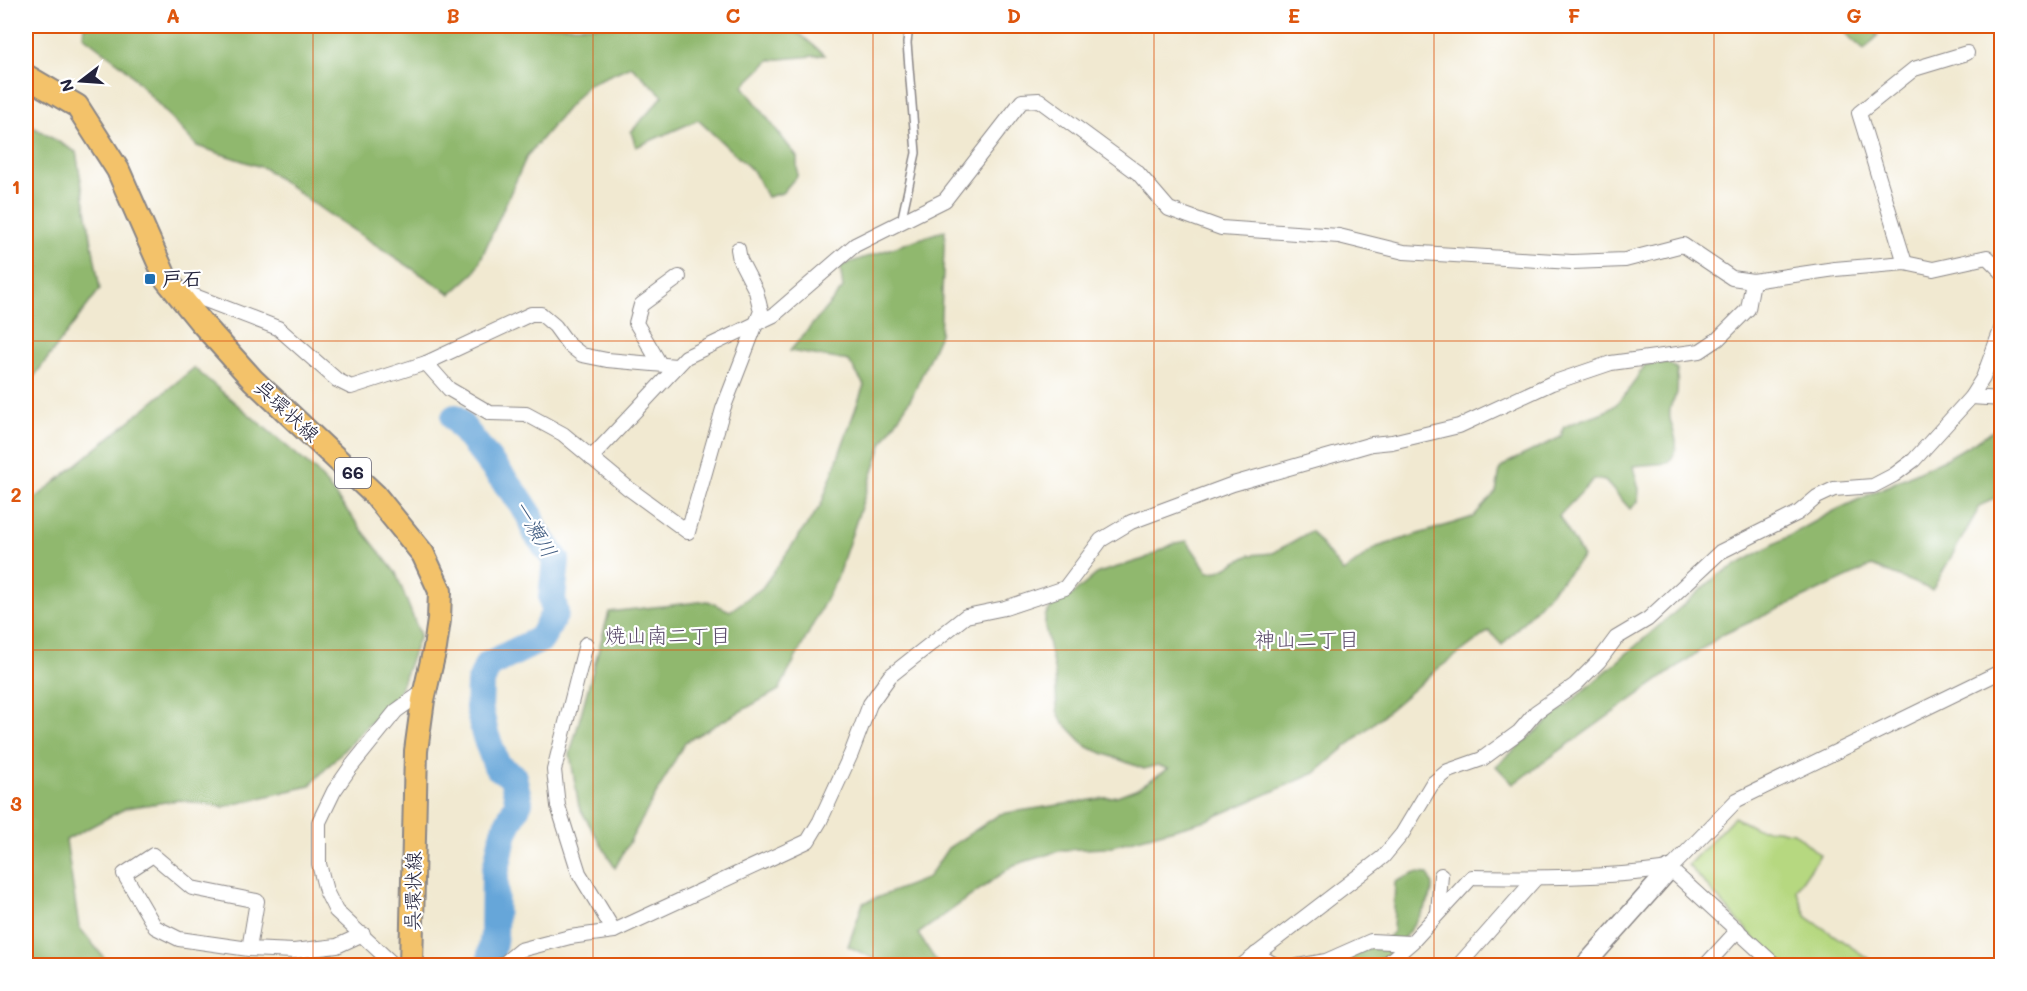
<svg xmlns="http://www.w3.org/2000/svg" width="2027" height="991" viewBox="0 0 2027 991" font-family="Mali,'Klee One',sans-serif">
	<rect width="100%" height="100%" fill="#fff"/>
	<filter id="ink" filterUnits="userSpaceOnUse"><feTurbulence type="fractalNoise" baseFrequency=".0167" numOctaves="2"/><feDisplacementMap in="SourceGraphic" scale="12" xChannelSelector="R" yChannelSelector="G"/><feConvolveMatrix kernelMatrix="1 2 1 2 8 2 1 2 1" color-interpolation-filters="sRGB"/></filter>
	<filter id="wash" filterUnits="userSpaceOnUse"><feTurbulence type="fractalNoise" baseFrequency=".008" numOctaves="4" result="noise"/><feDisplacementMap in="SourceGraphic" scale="24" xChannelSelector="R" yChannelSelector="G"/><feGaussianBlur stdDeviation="1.35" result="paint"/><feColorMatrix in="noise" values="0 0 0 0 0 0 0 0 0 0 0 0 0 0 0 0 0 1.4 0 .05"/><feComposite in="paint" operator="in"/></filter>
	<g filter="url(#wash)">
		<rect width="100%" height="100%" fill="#f1e9d1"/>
		<!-- green -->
		<path fill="#b6d880" stroke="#6c7d5e" stroke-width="1.5" d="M1734,817L1755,828L1794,832L1820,855L1796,890L1807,917L1878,965H1778L1688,865Z"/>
		<!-- forest -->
		<g fill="#90b86e" stroke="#596d54" stroke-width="1.5">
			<path d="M84,26H790L825,55L770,60L743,86L797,157V176L782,193L767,197L754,172L698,120L636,147L631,132L663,96L631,66L587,85L527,156L475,272L451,294L327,213L264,168L197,146L124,67L83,36Z"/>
			<path d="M1837,26H1870L1878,35L1864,50Z"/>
			<path d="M26,123L76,152L100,289L26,387Z"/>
			<path d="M945,230L940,334L912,397L883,442L837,578L779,690L685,742L615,868L579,807L570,754L609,612L708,601L730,611L762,588L821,505L864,385L849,361L790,351L843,288L840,266Z"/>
			<path d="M1667,362L1677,369C1677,376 1678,385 1677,393C1676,397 1672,401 1671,405C1664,428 1688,440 1668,463L1633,466L1639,489L1638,502L1630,509L1605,481L1594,479L1559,516L1583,557L1502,645L1489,631L1435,671L1315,773L1207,820L1105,848L1062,850L1014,865L918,934L939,965H878L874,959L848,946L863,903L928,878L948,848L1000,814L1117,796L1138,788L1168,769L1157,765L1144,769L1087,747L1062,721L1057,710L1055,674L1045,627V616L1052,606L1072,595L1098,573L1144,559L1175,543L1187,541L1208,572L1219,571L1250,555L1273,553L1311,531L1343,572L1377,547L1473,517L1496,492L1500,469L1509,462L1561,437L1563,428C1577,419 1594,417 1608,410C1624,401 1635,380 1645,365Z"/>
			<path d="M194,368L316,471L396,573L420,635L398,694L309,786L223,807L179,800L126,808L66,840L79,927L110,965H26V506Z"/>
			<path d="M2001,426V496L1981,505L1932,590L1872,566L1722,635L1513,784L1496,766L1718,575L1834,511L1949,457Z"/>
			<path d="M1415,873L1428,874C1430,878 1433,883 1433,887C1433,903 1391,959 1375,965C1367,968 1343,965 1333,966L1385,940L1393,932L1395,882Z"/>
		</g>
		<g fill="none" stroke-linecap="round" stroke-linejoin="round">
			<!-- river -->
			<path stroke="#66a6d9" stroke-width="28" d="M455,418L519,499L530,516L535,531L556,560L552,598L555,613L541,639L488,665L480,684L479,708L485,734L497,766L513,777L519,802L504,832L495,874L494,935L491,954L492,966"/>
		</g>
	</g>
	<g filter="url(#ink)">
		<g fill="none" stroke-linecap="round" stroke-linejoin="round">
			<!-- service casing -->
			<g stroke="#8a8686" stroke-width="10">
				<path id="service" d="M901,222L916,153L907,43L909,26"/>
			</g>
			<!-- minor casing -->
			<g stroke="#8a8686" stroke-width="16">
				<g id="minor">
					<path d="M1905,263L1859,113L1914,69L1967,53"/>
					<path d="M179,290L278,328L337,380L351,387L426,363L531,314H541L555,326L568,344L582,355L607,360L676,366"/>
					<path d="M426,363L449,389L490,413L526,414L563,434L628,488L688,532L723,409L761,311L756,291L740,260L738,249"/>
					<path d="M660,364L636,323L641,305L679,277"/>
					<path d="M1971,397L2002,399"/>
					<path d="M591,458L686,357L774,315L855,245L945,200L1022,101L1039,100L1138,173L1169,209L1221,228L1339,236L1404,252L1572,262L1625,260L1683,245L1732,278L1753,281L1835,269L1905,263L1933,269L1987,257L2002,272"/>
					<path d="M586,644L554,770L558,806L579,873L614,931"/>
					<path d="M1670,869L1737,800L2002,671"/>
					<path d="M1438,913L1441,875"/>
					<path d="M249,949L257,901L192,888L153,855L124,874L155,927L179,939L249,949L294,951L337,946L363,934"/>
					<path d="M1256,954L1277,966"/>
					<path d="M395,966L336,911L326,891L319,864V822L334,791L350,768L396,711L424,691"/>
					<path d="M501,966L520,950L570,937L614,931L808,841L820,821L851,754L870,704L890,676L966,616L1005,608L1065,588L1101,540L1131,522L1233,484L1372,444L1392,442L1459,426L1552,383L1611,363L1700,351L1718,339L1748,309L1753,281"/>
					<path d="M1241,966L1383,857L1402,834L1432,784L1448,771L1482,759L1519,732L1536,712L1575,685L1599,661L1616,638L1648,619L1720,552L1798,513L1817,497L1834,489L1873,486L1894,475L1914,460L1971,397L1983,378L2002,327"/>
					<path d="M1298,966L1326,961L1371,941L1410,943"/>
					<path d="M1384,966L1412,942L1472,877C1538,878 1604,878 1670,869L1776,966"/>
					<path d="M1458,966L1536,878"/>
					<path d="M1705,966L1738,930"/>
				</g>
			</g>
			<!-- tertiary casing -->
			<g stroke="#8a8686" stroke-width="21">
				<path id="tertiary" d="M1584,966L1670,869"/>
			</g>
			<!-- primary casing -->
			<g stroke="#8a8686" stroke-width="26">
				<path id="primary" d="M26,76L77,106L118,170L166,279L200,321L253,380L375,495L423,554L440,591L439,620L435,648L423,700L416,751L411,966"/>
			</g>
			<!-- service -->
			<use href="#service" stroke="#fff" stroke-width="7"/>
			<!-- minor -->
			<use href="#minor" stroke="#fff" stroke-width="14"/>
			<!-- tertiary -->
			<use href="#tertiary" stroke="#fff" stroke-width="18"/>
			<!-- primary -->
			<use href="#primary" stroke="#f3c26a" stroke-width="22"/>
		</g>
	</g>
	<!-- grid -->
	<path fill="none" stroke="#de560e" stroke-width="1.5" stroke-opacity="0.55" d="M313,26V966M593,26V966M873,26V966M1154,26V966M1434,26V966M1714,26V966M26,341H2002M26,650H2002"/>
	<!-- markers -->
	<rect fill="#1f6fb2" stroke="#fff" stroke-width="2" x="144" y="273" width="12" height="12" rx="3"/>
	<g text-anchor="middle" stroke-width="4.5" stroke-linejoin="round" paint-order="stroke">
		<!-- shield labels -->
		<rect fill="#fff" stroke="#646476" stroke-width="1.5" x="335" y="458" width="36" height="30" rx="4.5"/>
		<g font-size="18" font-weight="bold" fill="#22223b">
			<text x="353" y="479">66</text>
		</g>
		<!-- poi labels -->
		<g font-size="20" font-weight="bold" fill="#22223b" stroke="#fff" text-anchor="start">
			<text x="162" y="286">戸石</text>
		</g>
		<!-- street labels -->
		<g font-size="20" fill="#22223b" stroke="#fff">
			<text transform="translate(287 411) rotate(43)" y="7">呉環状線</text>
			<text transform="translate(413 891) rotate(-89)" y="7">呉環状線</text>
		</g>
		<!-- water labels -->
		<g font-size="21" font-style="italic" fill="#415d82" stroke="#fff">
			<text transform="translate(535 529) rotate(60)" y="7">一瀬川</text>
		</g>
		<!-- neighbourhood labels -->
		<g font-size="21" fill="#5a4a6a" stroke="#fff">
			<text x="668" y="643">焼山南二丁目</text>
			<text x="1307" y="647">神山二丁目</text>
		</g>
	</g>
	<!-- margin -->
	<rect width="2027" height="991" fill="none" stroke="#fff" stroke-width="66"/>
	<!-- north arrow -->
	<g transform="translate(81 81) rotate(253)" stroke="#ffffff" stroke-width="4.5" paint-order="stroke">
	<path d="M0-4.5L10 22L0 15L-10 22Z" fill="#22223b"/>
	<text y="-9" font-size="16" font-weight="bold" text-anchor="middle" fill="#22223b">N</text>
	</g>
	<rect x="33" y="33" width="1961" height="925" fill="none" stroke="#de560e" stroke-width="2"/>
	<g font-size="20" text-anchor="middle" font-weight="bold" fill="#de560e">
		<text x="173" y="23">A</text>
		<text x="453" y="23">B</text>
		<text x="733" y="23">C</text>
		<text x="1014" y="23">D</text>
		<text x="1294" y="23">E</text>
		<text x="1574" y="23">F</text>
		<text x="1854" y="23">G</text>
		<text x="16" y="194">1</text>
		<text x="16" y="502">2</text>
		<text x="16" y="811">3</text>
	</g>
</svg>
